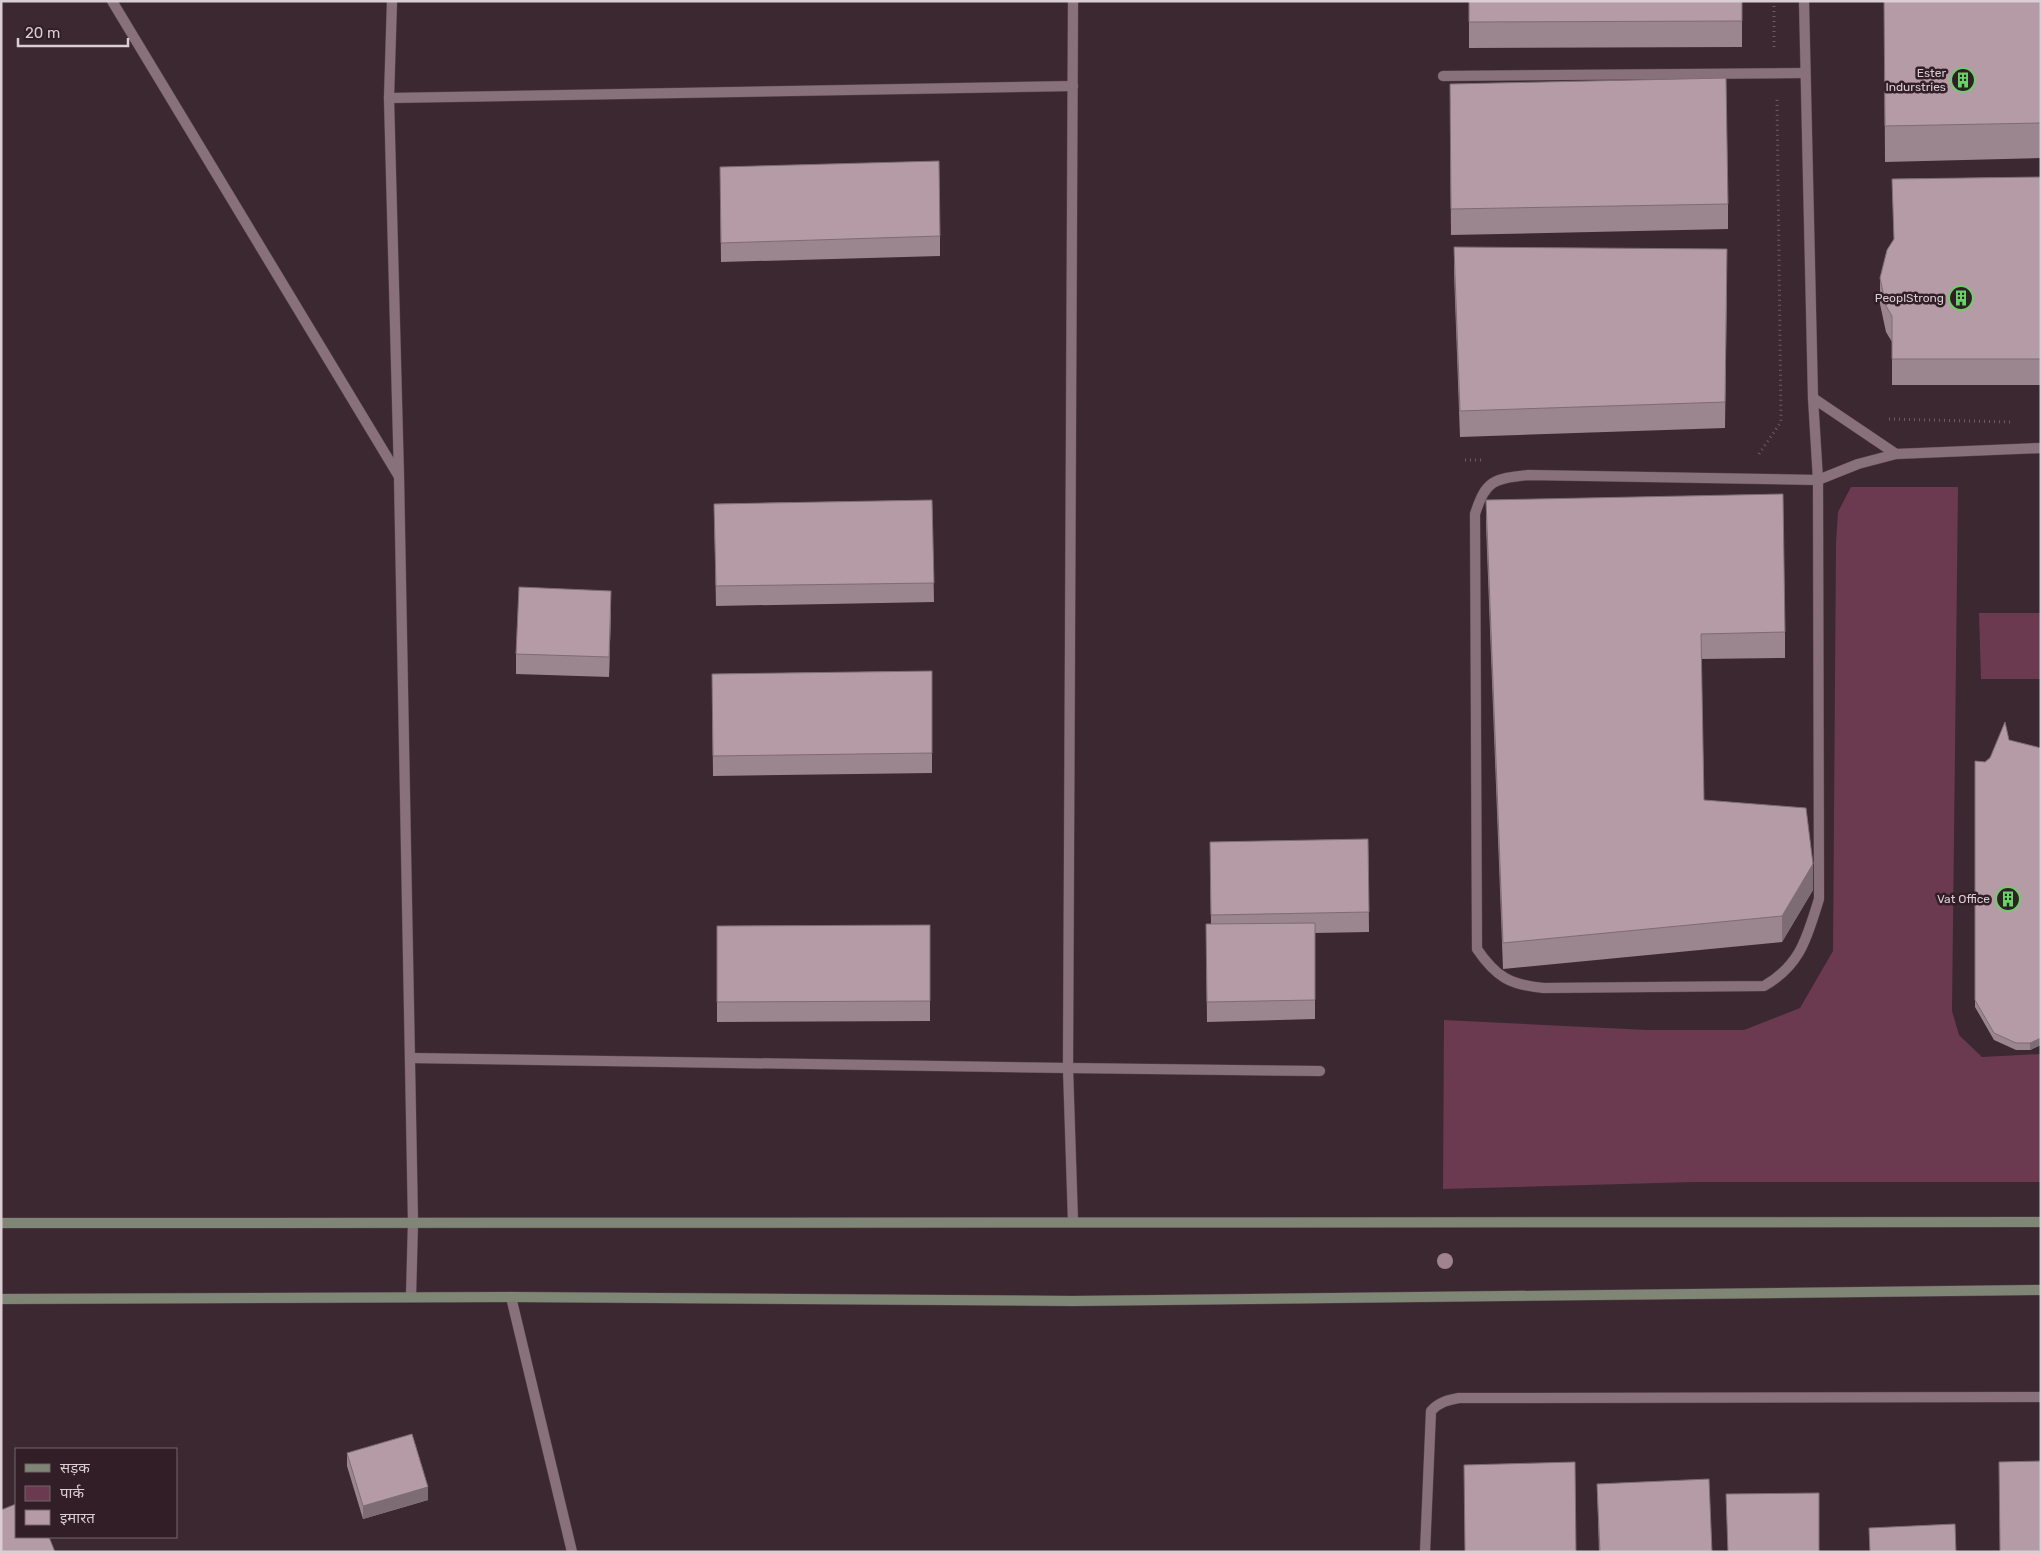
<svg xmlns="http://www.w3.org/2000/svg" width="2042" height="1553" viewBox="0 0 2042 1553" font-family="Rubik,'Noto Sans Devanagari',sans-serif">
	<rect width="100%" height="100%" fill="#3c2830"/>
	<!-- green -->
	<g fill="#6b3a50">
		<path d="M1851,487H1958L1952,1011L1959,1035L1982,1057L2041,1054V1182H1695L1443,1189L1444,1020L1647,1030H1744L1800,1008L1833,951L1836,543L1838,512Z"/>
		<path d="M1979,613H2041V679H1981Z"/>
	</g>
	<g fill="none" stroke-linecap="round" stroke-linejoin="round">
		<!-- service casing -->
		<g stroke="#56454c" stroke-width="11">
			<g id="service">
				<path d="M1073,1L1068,1068L1073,1222"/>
				<path d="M1804,1L1813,398L1818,480L1819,899C1807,937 1801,965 1764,986L1544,988C1510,985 1496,977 1477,949L1475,514C1486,480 1493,479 1528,475L1818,480L1858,464L1896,454L2041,448"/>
				<path d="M1443,76L1805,73"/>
				<path d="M389,98L1073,86"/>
				<path d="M1813,398L1896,454"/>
				<path d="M1068,1068L1320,1071"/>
				<path d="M511,1297L572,1552"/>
				<path d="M1425,1552L1431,1411C1439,1402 1448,1400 1459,1398L2041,1397"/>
			</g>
		</g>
		<!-- minor casing -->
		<g stroke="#56454c" stroke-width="11">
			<g id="minor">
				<path d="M112,1L398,475"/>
				<path d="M392,1L389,98L399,476L413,1222L411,1297"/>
				<path d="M410,1058L1068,1068"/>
			</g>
		</g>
		<!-- secondary casing -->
		<g stroke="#56454c" stroke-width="11">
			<g id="secondary">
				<path d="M1,1223L2041,1222"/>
				<path d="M1,1299L511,1297L1073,1301L2041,1290"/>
			</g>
		</g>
		<!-- path -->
		<g stroke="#6e5c63" stroke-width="3" stroke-dasharray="1 4" stroke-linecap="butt">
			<path d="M1774,1V48"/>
			<path d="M1889,419L2010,422"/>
			<path d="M1759,454L1781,422L1777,98"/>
			<path d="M1465,460H1482"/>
		</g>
		<!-- service -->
		<use href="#service" stroke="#89717b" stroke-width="10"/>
		<!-- minor -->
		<use href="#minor" stroke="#89717b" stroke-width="10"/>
		<!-- secondary -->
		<use href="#secondary" stroke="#7f8675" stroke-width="10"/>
	</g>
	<!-- trees -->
	<circle fill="#a1838f" cx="1445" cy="1261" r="8"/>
	<!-- wall -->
	<g fill="#9b858e">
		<path d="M1469,1H1742V47L1469,48Z"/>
		<path d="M1884,1H2041V158L1885,162Z"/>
		<path d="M1450,109L1728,204V229L1451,235Z"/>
		<path d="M720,167L940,236V256L721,262Z"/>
		<path d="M2041,177V385H1892V342L1886,332L1880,304V278L1894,240L1892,179Z"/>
		<path d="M1454,247L1727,275L1725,428L1460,437L1454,273Z"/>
		<path d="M932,500L934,602L716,606L714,504Z"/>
		<path d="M1486,500L1785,632V658L1701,659L1704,800L1813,890L1782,942L1503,969L1486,525Z"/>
		<path d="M611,611L609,677L516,674V654Z"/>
		<path d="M932,671V773L713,776L712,674Z"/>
		<path d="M2009,740L2041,748V1045L2030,1050H2016L1994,1040L1975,1007V761L1985,762Z"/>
		<path d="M1368,839L1369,932L1315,933V1019L1207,1022L1206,924H1211L1210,862Z"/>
		<path d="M930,925V1021L717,1022V926Z"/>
		<path d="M347,1453L428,1500L363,1519L347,1466Z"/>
		<path d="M1597,1484L1712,1552H1599Z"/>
	</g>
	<!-- shaded-wall -->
	<g fill="#7e6c74">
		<path d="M611,591V611L609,677V657Z"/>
		<path d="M1813,864V890L1782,942V916Z"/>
		<path d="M2041,1038V1045L2030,1050V1043Z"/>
		<path d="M428,1487V1500L363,1519V1506Z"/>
	</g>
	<!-- building -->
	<g fill="#b49ba5" stroke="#7e6c74">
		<path d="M1469,1H1742V21L1469,22Z"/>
		<path d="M1884,1H2041V123L1885,126Z"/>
		<path d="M1726,78L1728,204L1451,209L1450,84Z"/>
		<path d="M939,161L940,236L721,243L720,167Z"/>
		<path d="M2041,177V359H1892V316L1886,306L1880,278L1887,250L1894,239L1892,179Z"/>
		<path d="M1454,247L1727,249L1725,402L1460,411Z"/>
		<path d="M1783,494L1785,632L1701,634L1704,800L1806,808L1813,864L1782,916L1503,943L1486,500Z"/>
		<path d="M932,500L934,583L716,586L714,504Z"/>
		<path d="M519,587L611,591L609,657L516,654Z"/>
		<path d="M932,671V753L713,756L712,674Z"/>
		<path d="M2005,722L2009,740L2041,748V1038L2030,1043H2016L1994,1033L1975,1000V761L1985,762L1990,758Z"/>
		<path d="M1368,839L1369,912L1211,915L1210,842Z"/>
		<path d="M1315,923V1000L1207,1002L1206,924Z"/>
		<path d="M930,925V1001L717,1002V926Z"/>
		<path d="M412,1434L428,1487L363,1506L347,1453Z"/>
		<path d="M2041,1461V1552H2000L1999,1462Z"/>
		<path d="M1575,1462L1576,1552H1465L1464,1465Z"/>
		<path d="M1709,1479L1712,1552H1600L1597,1484Z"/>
		<path d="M1819,1493V1552H1728L1726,1494Z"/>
		<path d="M16,1504V1537H49L55,1552H1V1510Z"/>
		<path d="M1955,1524L1956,1552H1870L1869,1528Z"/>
	</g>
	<!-- icons -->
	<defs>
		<g id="building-ring" transform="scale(1.25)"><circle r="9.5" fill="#311e26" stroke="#67d466" stroke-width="1.5"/><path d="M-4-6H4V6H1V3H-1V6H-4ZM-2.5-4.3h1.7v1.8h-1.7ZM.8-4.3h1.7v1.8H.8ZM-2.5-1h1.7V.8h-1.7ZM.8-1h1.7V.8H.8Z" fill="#67d466"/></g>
	</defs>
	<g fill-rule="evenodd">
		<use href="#building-ring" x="1963" y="80"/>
		<use href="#building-ring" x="1961" y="298"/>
		<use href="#building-ring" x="2008" y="899"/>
	</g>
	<g text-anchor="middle" stroke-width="5" stroke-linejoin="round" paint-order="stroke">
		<!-- poi labels -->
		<g font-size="12" fill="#dbced3" stroke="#311e26" text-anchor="end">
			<text x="1946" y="77">Ester<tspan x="1946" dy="14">Indurstries</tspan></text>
			<text x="1944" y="302">PeoplStrong</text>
			<text x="1990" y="903">Vat Office</text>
		</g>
	</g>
	<!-- border -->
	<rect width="2042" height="1553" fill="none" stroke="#dbced3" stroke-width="5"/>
	<!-- legend -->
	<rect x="15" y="1448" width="162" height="90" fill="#311e26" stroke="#75646b"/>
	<rect x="25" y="1464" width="25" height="8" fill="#7f8675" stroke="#75646b"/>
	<text x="60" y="1473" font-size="15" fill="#dbced3">सड़क</text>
	<rect x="25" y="1486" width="25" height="15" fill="#6b3a50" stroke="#75646b"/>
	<text x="60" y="1498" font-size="15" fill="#dbced3">पार्क</text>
	<rect x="25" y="1510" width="25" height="15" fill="#b49ba5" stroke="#75646b"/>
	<text x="60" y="1523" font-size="15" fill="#dbced3">इमारत</text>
	<!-- scale -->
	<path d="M18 38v8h110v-8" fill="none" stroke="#dbced3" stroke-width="2.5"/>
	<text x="25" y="38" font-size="15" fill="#dbced3" stroke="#311e26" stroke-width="4" paint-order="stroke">20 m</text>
</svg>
